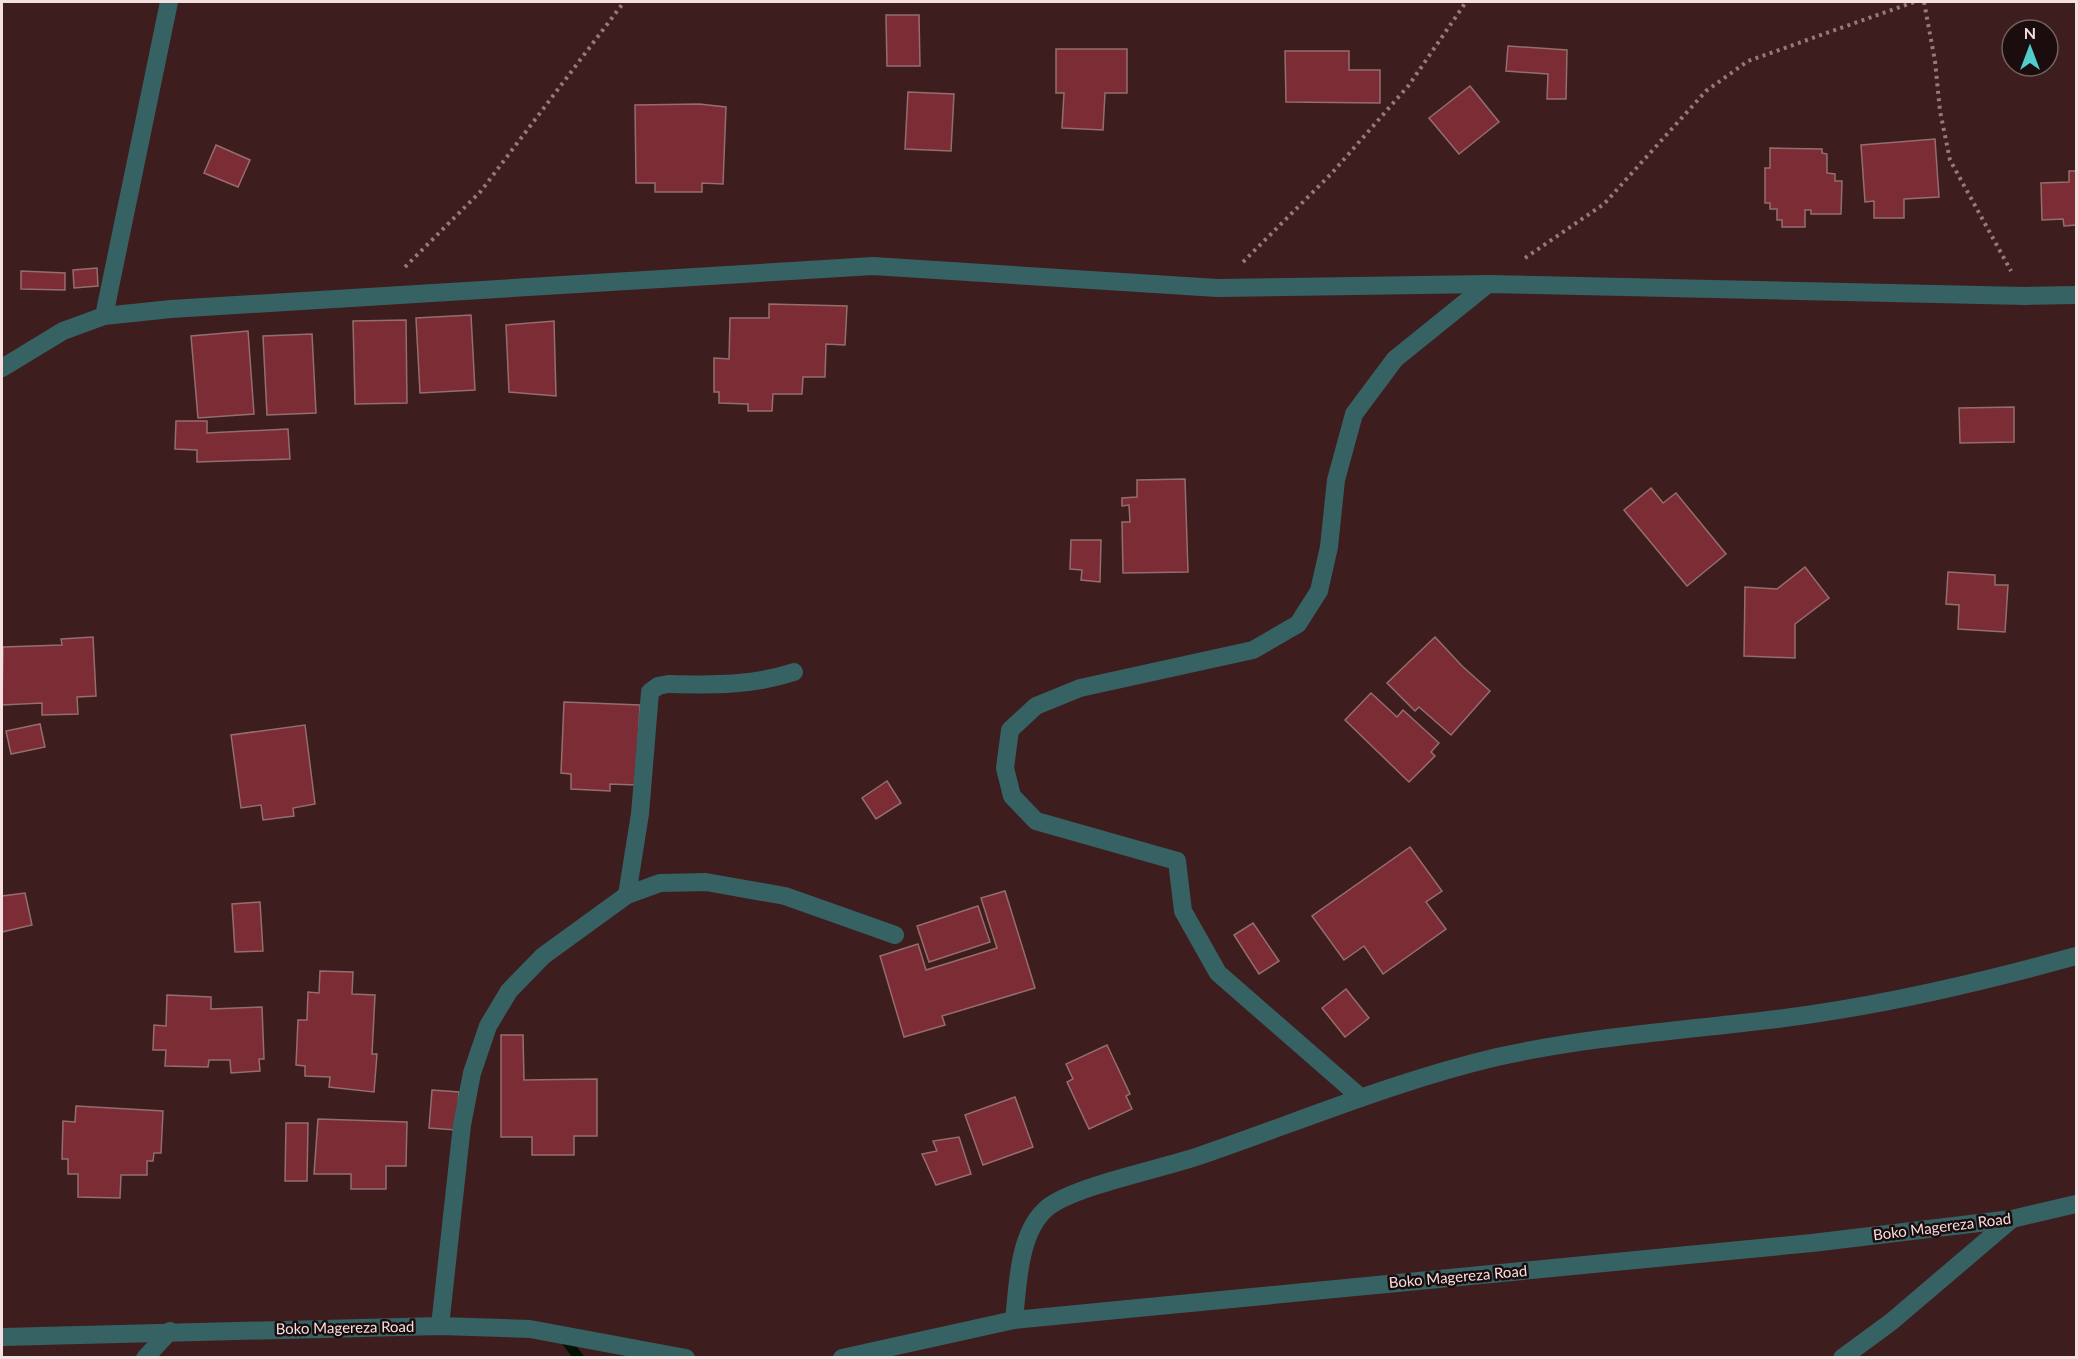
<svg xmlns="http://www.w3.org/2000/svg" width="2078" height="1359" viewBox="0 0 2078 1359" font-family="Lato,sans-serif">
	<rect width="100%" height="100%" fill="#3e1d1f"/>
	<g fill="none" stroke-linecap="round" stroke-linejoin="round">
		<!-- stream -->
		<path stroke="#011300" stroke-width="10" d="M561,1334L579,1358"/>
	</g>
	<!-- building -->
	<g fill="#7b2c35" stroke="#956d6e" stroke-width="1.5">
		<path d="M886,15H919L920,66H887Z"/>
		<path d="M1508,46L1567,50L1566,99H1547L1548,74L1506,71Z"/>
		<path d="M1056,49H1127V93H1105L1103,130L1062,128L1064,93H1056Z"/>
		<path d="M1285,51H1349V70H1380V103L1286,102Z"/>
		<path d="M1470,86L1499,122L1459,154L1429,118Z"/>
		<path d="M908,92L954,94L951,151L905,149Z"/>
		<path d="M699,104L726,107L723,184L702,183V192H655V183H636L635,105Z"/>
		<path d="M1935,139L1939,197L1904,199V218H1874V201L1865,202L1861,145Z"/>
		<path d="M216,145L250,160L238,187L204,173Z"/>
		<path d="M1770,148L1822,149V153L1827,154V173L1835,174V181H1842L1841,214H1811V210H1805V227H1782V220H1777V209H1770V203H1765V168H1770Z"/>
		<path d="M2069,171H2076V225L2064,226L2063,219L2042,220L2041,183L2069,182Z"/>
		<path d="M97,268L98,286L74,288L73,270Z"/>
		<path d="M21,271L65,273V290L21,289Z"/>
		<path d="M769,304L847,306L845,345L826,344L825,377H803L802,394H773L772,411H748V404L719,403V392H714V358L729,359L730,318H769Z"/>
		<path d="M471,315L475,390L420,393L416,318Z"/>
		<path d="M406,320L407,403L355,404L353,321Z"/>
		<path d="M554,321L556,396L509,392L506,325Z"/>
		<path d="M248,331L254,414L198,418L191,336Z"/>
		<path d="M312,334L316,413L267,415L263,336Z"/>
		<path d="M2014,407V442L1960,443L1959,408Z"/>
		<path d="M176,421H207V433L288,429L290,459L197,462V450L175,449Z"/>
		<path d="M1185,479L1188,572L1123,573L1122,522H1130L1129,505L1122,506V498L1137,497V480Z"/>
		<path d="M1651,488L1663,503L1676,493L1726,554L1687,586L1624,510Z"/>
		<path d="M1071,540H1101L1100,582L1081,580L1082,570L1070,569Z"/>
		<path d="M1805,567L1829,598L1795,624V658L1744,656L1745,587L1777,589Z"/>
		<path d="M1948,572L1995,575V585H2008L2005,632L1958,629L1959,605L1946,604Z"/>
		<path d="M93,637L96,696L77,697L78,714L42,715V703L2,705L3,647L62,645L61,639Z"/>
		<path d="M1435,637L1462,666L1490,691L1451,735L1419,707L1415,711L1387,683Z"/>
		<path d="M1371,693L1397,717L1403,710L1439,743L1431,752L1435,756L1409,782L1345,720Z"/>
		<path d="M564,702L640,705L636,785L610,784V791L571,789V774L561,773Z"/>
		<path d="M40,724L45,747L11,754L6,731Z"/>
		<path d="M305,725L315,804L293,808L294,816L263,820L261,805L241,808L231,735Z"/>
		<path d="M887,781L901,803L876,819L862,798Z"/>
		<path d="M1410,847L1442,891L1426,902L1446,929L1383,974L1364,946L1344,960L1312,916Z"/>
		<path d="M1005,891L1035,988L942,1016L945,1025L904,1037L880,956L918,944L926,970L997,948L981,898Z"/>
		<path d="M25,893L32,925L2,932V896Z"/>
		<path d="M260,902L263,951L235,952L232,904Z"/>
		<path d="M978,906L990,942L929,962L917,926Z"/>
		<path d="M1253,923L1279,961L1259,974L1234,935Z"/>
		<path d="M320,971L353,972L352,994L375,995L372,1054H377L374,1092L329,1087L330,1077L305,1076V1066L296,1065L298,1020H307L308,992L319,993Z"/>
		<path d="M1346,989L1369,1018L1345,1037L1322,1008Z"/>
		<path d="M167,995L211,997V1009L262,1007L264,1059H259L260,1071L231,1073L230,1060H209L208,1067L165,1066L166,1050H153L154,1025L166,1026Z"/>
		<path d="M501,1035H523L524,1080L597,1079V1136H574V1155H532V1137H501Z"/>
		<path d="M1107,1045L1130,1094L1126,1096L1132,1109L1089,1129L1067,1082L1073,1079L1066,1064Z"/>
		<path d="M432,1090L459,1092L456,1130L429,1128Z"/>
		<path d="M1015,1097L1033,1147L983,1165L965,1115Z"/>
		<path d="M76,1106L163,1111L161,1153H154L153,1161H147V1175H121L120,1198L78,1197V1174H68V1159H62L63,1121L75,1122Z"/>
		<path d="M318,1119L407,1122L406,1166H386V1189H351V1174H314Z"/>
		<path d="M286,1123H308L307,1181H285Z"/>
		<path d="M959,1137L971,1174L936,1185L922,1154L937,1151L933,1141Z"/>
	</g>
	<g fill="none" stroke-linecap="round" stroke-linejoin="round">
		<!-- path -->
		<g stroke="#967a7b" stroke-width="4" stroke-dasharray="3 4.5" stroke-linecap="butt">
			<path d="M1924,2L1935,61L1940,111L1950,160L2011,271"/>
			<path d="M1525,258L1604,204L1706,91L1748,61L1914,2"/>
			<path d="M1243,262L1332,173L1409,85L1466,2"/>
			<path d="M405,267L481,191L624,2"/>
		</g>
		<!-- lane -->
		<path stroke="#366263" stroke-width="18" d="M1842,1358L1891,1322L2012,1219"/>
		<!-- street -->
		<g stroke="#366263" stroke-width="18">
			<path d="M104,316L169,2"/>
			<path d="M2,368L63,331L104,316L171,309L873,266L1217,288L1488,284L2025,296L2076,295"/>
			<path d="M627,895L640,814L650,692L658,686L668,684C714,685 751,686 794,672"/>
			<path d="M1359,1096L1218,973L1183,911L1177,861L1036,821L1012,796L1005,768L1010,730L1036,706L1080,688L1253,650L1298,624L1319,591L1329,547L1336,480L1354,414L1395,359L1488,284"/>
			<path d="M1014,1320C1018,1285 1018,1233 1047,1208C1074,1186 1161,1169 1199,1156C1298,1122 1395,1081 1497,1057C1587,1037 1678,1031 1768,1020C1873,1008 1975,984 2076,956"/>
			<path d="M440,1326L462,1125L472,1073L488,1026L509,991L543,956L627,895L660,883L706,882L785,896L895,935"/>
			<path d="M2,1337L440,1326L530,1329L686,1358"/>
			<path d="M145,1358L170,1331"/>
			<path d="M842,1358L1014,1320L1812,1243L2012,1219L2076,1204"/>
		</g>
	</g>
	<g text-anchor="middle" stroke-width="5" stroke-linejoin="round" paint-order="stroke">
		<!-- street labels -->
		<g font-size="15" fill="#f6dfdf" stroke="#1b0c0d">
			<text transform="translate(1942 1227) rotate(-7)" y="5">Boko Magereza Road</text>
			<text transform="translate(1458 1277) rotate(-5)" y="5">Boko Magereza Road</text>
			<text transform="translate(345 1328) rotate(-1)" y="5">Boko Magereza Road</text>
		</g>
	</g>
	<!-- border -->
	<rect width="2078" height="1359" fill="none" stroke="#f6dfdf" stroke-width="6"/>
	<!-- north arrow -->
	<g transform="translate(2030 48)"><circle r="28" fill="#1b0c0d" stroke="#736061" stroke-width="1.5"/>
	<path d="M0-4.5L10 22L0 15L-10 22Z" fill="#52cdce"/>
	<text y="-9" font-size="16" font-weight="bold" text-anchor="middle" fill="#f6dfdf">N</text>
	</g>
</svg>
